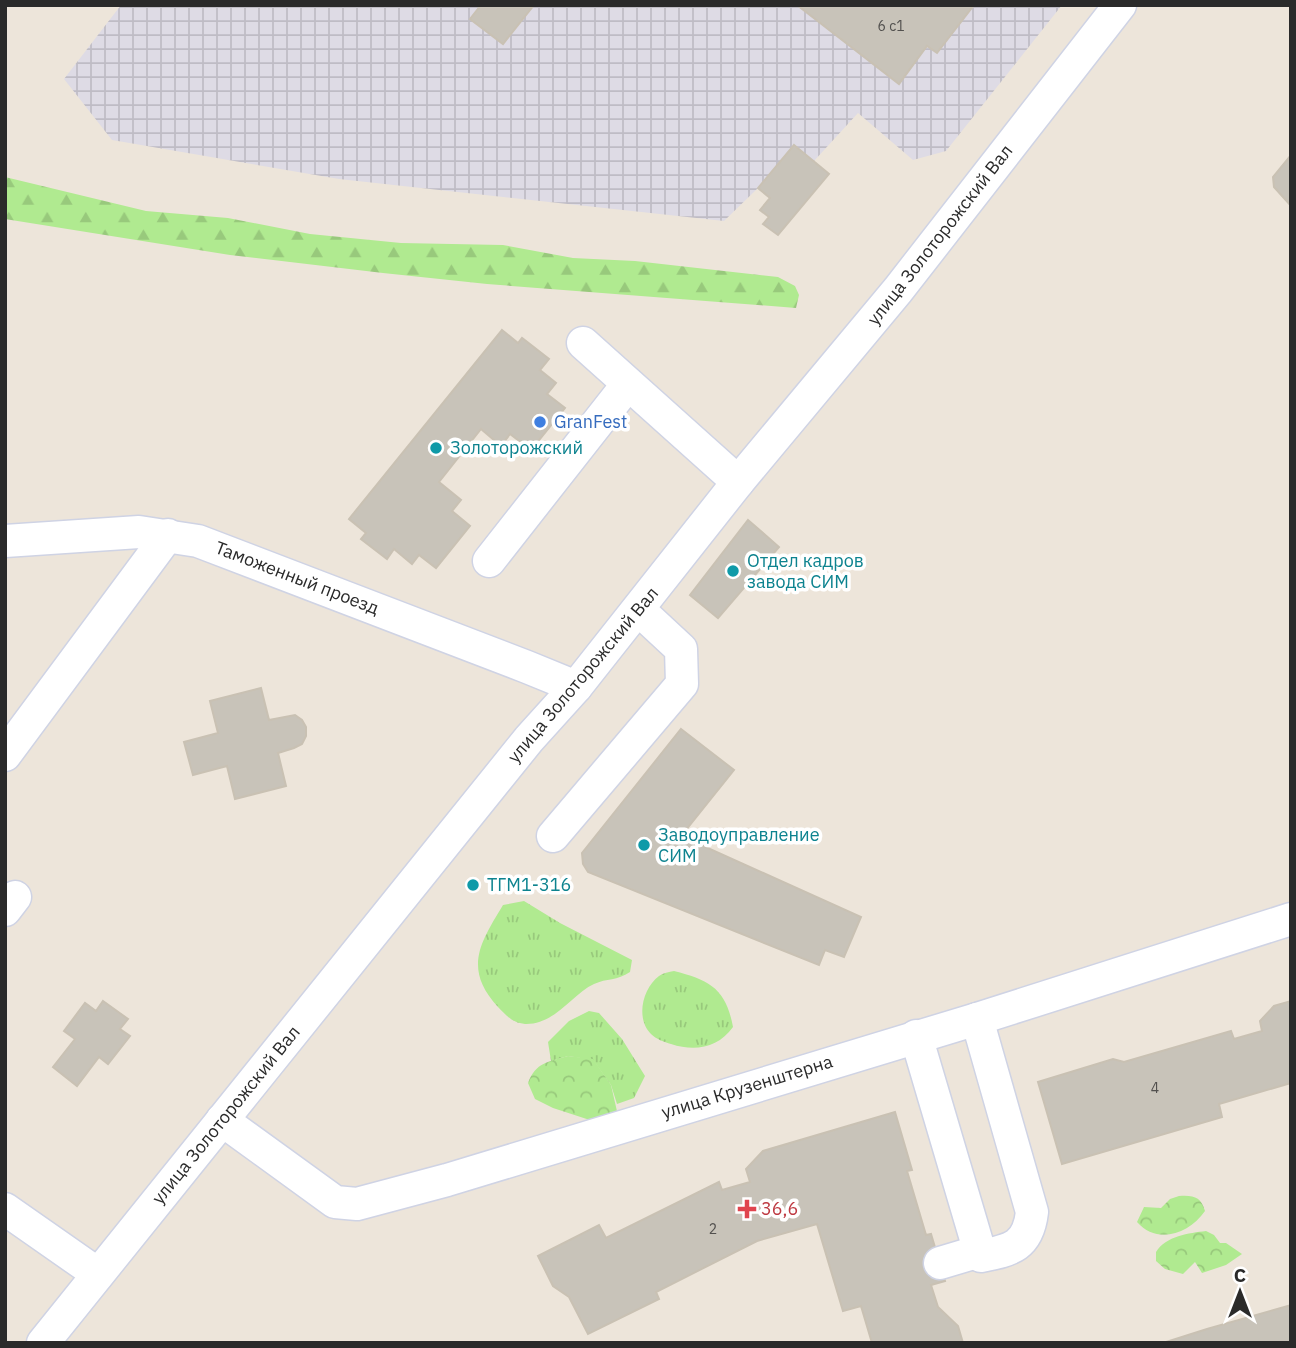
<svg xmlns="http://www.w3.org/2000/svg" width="1296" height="1348" viewBox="0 0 1296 1348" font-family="'IBM Plex Sans',sans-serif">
	<defs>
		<pattern id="industrial-grid" width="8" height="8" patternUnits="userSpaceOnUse" patternTransform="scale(1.75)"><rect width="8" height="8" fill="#dedbe5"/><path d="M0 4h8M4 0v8" fill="none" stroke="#bfbcc5"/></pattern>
		<pattern id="grass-tufts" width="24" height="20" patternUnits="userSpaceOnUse" patternTransform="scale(1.75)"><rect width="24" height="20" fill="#b0ea90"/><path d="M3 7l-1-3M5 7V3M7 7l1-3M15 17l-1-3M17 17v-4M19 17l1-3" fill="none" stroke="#98c97c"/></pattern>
		<pattern id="forest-firs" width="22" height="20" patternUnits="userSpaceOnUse" patternTransform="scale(1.75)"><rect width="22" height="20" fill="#b0ea90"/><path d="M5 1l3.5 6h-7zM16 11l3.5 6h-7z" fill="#98c97c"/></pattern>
		<pattern id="park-crowns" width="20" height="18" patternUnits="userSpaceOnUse" patternTransform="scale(1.75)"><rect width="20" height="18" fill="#b0ea90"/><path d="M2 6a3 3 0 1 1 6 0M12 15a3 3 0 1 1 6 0" fill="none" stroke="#98c97c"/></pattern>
	</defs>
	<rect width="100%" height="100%" fill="#ede5da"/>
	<!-- industrial -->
	<path fill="url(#industrial-grid)" d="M121,5H1062L946,151L913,160L858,113L814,161L829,174L778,235L763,224L769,217L760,210L770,198L758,188L724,221L339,179L112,140L64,79Z"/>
	<!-- grass -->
	<g fill="url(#grass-tufts)">
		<path d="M524,901L560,923L632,960L630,972C617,981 607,978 594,984C572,994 555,1025 525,1024C512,1023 506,1015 498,1007C463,969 480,943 503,905Z"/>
		<path d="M674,971C710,980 726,989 733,1027C718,1048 695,1052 671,1044C664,1042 656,1039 651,1034C635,1018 643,988 659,976C663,973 669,972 674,971Z"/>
		<path d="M589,1011L599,1013L622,1039L645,1076L634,1098L617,1104L611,1085L593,1060L568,1056L551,1061L548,1042L569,1021Z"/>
	</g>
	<!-- forest -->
	<path fill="url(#forest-firs)" d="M5,177L146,211L228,218L310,234L401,243L503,245L573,258L635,261L778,277L795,286L799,295L796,308L487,284L383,273L230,255L5,219Z"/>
	<!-- park -->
	<g fill="url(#park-crowns)">
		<path d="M568,1056L593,1059L611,1085L619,1120L602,1124L553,1108L535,1099L528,1083C536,1062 548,1062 568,1056Z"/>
		<path d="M1179,1196C1194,1195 1201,1197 1205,1211C1189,1234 1157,1245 1137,1222L1144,1207L1161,1208L1170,1199Z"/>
		<path d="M1206,1231L1214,1235L1220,1243H1226L1242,1254L1226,1265L1202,1273L1195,1262L1183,1274L1165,1269L1156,1261V1252C1166,1236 1189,1233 1206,1231Z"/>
	</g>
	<!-- building -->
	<g fill="#c8c3b9" stroke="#c9c1b3" stroke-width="2">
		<path d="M481,5H534L503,44L470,19Z"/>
		<path d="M797,5H974L937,53L927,46L899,84Z"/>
		<path d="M794,145L829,174L778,235L763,224L769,217L760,210L770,198L758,188Z"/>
		<path d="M1291,155V206L1274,187L1273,177Z"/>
		<path d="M502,330L518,343L522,338L549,359L540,370L556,383L547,394L565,408L531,450L510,434L501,446L481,429L439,482L461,500L452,511L470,526L436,568L419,555L412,564L394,549L387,559L361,539L366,533L349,519Z"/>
		<path d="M748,520L779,547L718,618L690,595Z"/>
		<path d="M261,688L269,720L295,715L302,720L306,727V736L302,744L294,748L278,753L286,786L235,799L227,766L193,775L184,742L218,733L210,701Z"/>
		<path d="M681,729L734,770L681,836L861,917L844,957L825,950L819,965L588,872L583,864L582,853Z"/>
		<path d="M103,1001L128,1019L120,1029L130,1036L108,1064L99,1057L77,1086L53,1067L75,1039L64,1031L85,1003L96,1011Z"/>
		<path d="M1291,1001V1083L1219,1104L1222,1117L1062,1164L1038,1082L1113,1059L1124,1062L1231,1031L1234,1039L1262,1031L1260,1021L1274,1006Z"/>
		<path d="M895,1112L912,1170L907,1171L910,1181L926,1235L931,1234L945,1281L931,1285L938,1307L958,1326L963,1343H872L861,1306L843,1311L817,1224L757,1241L656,1292L659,1299L588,1334L569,1297L553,1286L538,1256L599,1225L606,1238L719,1182L722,1190L750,1182L746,1169L763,1151Z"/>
		<path d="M1291,1305V1343H1163L1207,1329Z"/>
	</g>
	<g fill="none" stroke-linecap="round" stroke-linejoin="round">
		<!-- minor casing -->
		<g stroke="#cfd3e4" stroke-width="35">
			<g id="minor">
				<path d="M583,343L738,482"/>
				<path d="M5,541L139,532L198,541L527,667L576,687"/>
				<path d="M489,561L628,384"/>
				<path d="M5,755L168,535"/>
				<path d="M553,836L682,684L681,649L639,610"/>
				<path d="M5,910L15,897"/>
				<path d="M916,1036L981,1256C1012,1250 1028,1246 1032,1212L977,1019"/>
				<path d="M222,1120L335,1202L357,1204L447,1180L977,1019L1291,919"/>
				<path d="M5,1209L98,1274"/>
				<path d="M940,1263L980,1251"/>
				<path d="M43,1343L442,847L529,739L576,687L738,482L898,290L1120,5"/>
			</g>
		</g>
		<!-- minor -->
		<use href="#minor" stroke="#fff" stroke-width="32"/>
	</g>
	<!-- markers -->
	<circle fill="#3f7fe0" stroke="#fff" stroke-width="2.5" cx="540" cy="422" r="7"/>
	<g fill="#0f9aa8" stroke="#fff" stroke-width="2.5">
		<circle cx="436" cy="448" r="7"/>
		<circle cx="733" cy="571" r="7"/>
		<circle cx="644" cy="845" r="7"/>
		<circle cx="473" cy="885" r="7"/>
	</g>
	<path fill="#e0444e" stroke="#fff" stroke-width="2.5" d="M743.5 1198.5h7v7h7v7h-7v7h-7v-7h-7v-7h7z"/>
	<g text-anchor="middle" stroke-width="7" stroke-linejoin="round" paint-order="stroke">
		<!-- number labels -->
		<g font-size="14" fill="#52504e">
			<text x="891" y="31">6 с1</text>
			<text x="1155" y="1093">4</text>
			<text x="713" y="1234">2</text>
		</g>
		<!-- street labels -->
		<g font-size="18" fill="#2a2a2a" stroke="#fff">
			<text transform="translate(940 235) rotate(-52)" y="6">улица Золоторожский Вал</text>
			<text transform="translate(297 578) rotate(21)" y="6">Таможенный проезд</text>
			<text transform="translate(583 675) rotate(-50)" y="6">улица Золоторожский Вал</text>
			<text transform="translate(747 1087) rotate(-17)" y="6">улица Крузенштерна</text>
			<text transform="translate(226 1115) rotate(-51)" y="6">улица Золоторожский Вал</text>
		</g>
		<!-- shop labels -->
		<g font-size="18" fill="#366cbe" stroke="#fff" text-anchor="start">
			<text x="554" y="428">GranFest</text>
		</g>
		<!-- culture labels -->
		<g font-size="18" fill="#0d838f" stroke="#fff" text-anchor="start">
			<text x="450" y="454">Золоторожский</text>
			<text x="747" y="567">Отдел кадров<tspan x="747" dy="21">завода СИМ</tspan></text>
			<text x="658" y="841">Заводоуправление<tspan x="658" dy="21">СИМ</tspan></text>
			<text x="487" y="891">ТГМ1-316</text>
		</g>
		<!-- health labels -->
		<g font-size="18" fill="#be3a42" stroke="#fff" text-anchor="start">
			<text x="761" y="1215">36,6</text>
		</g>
	</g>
	<!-- border -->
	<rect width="1296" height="1348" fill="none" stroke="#2a2a2a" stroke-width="14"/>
	<!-- north arrow -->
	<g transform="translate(1240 1292)" stroke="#ffffff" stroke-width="5" paint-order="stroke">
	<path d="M0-5L12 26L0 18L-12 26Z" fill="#2a2a2a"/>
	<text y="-10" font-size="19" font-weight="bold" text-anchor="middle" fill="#2a2a2a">С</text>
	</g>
</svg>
